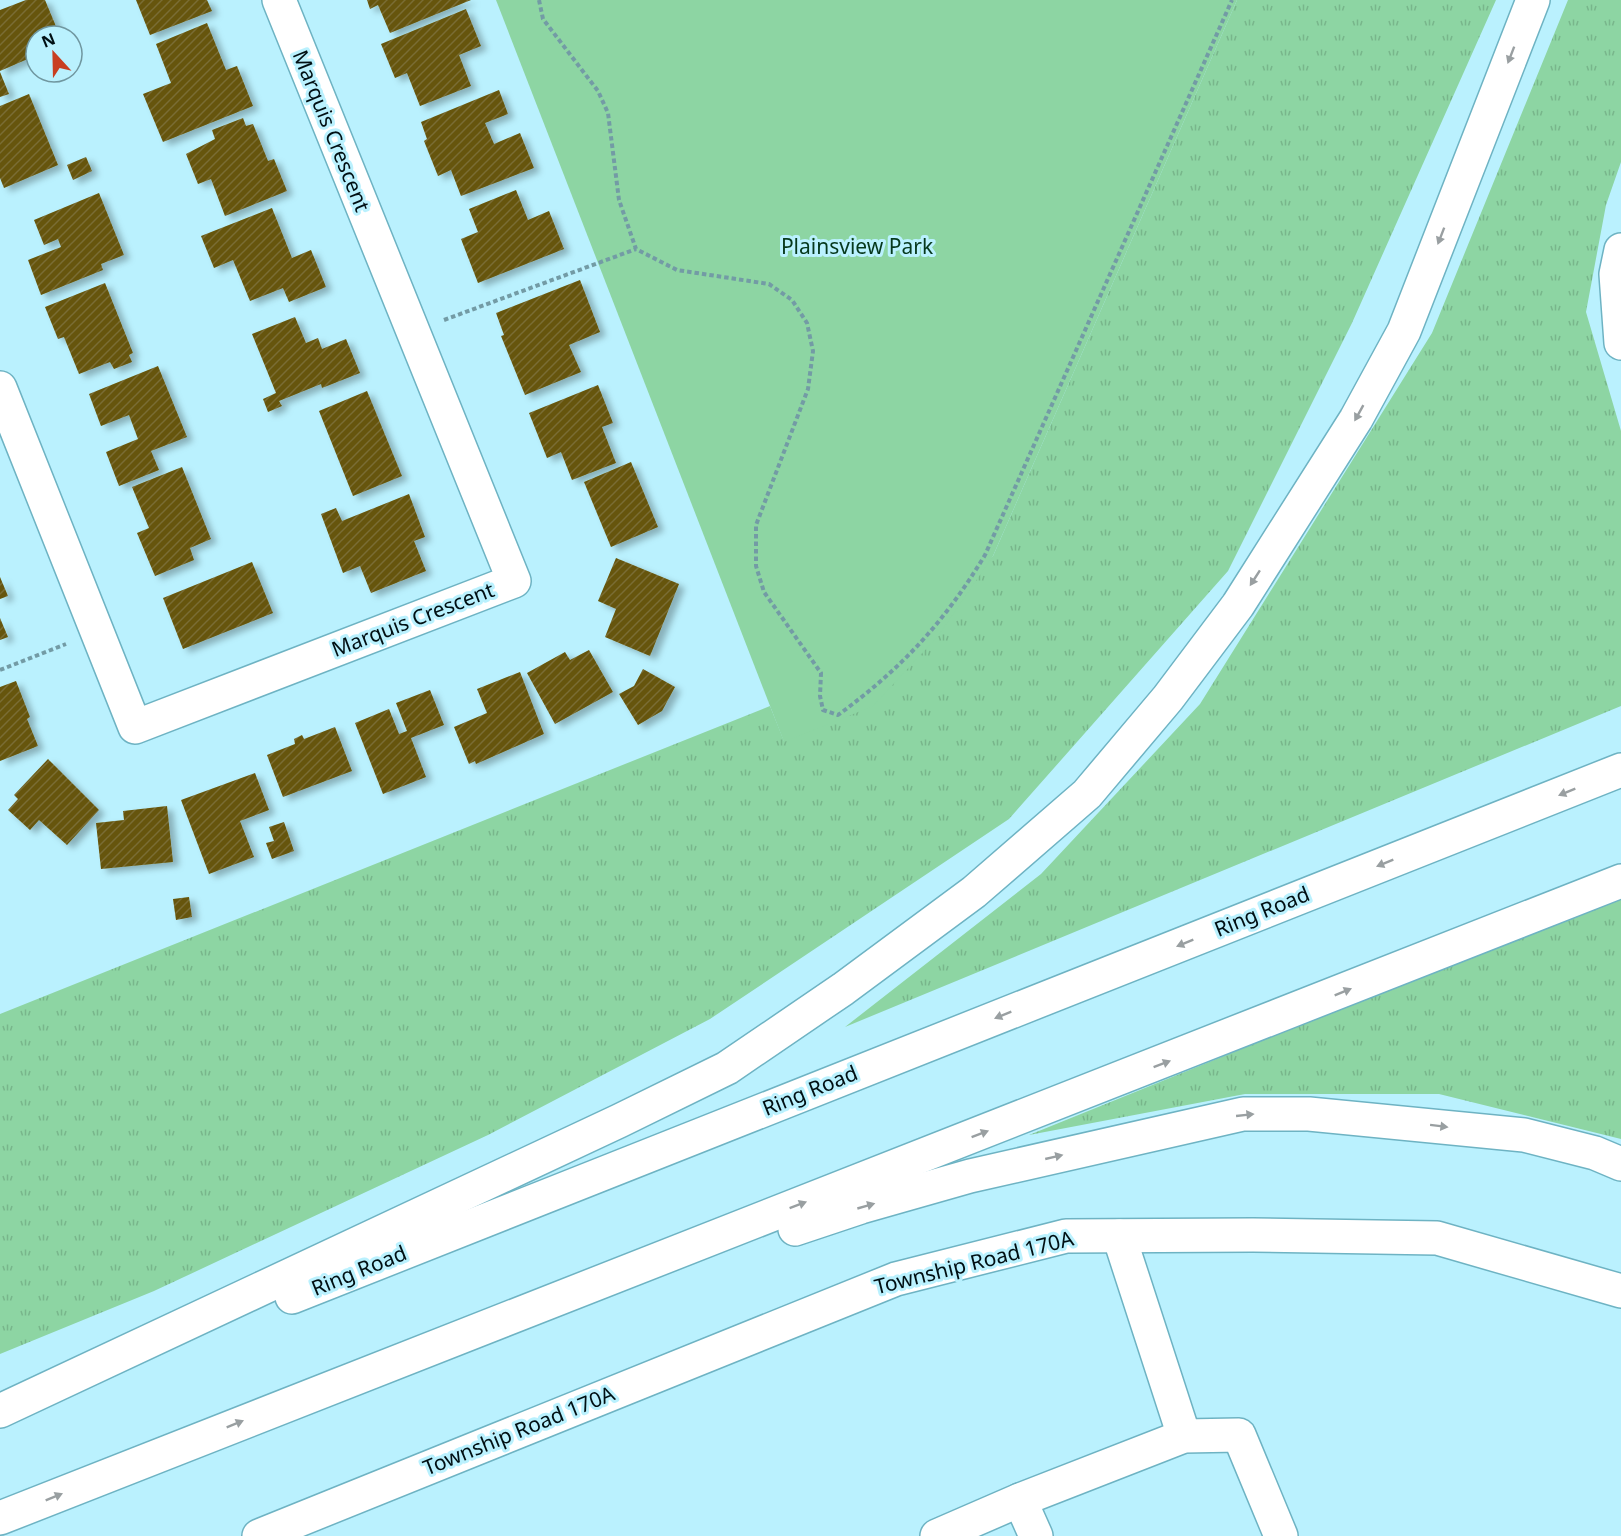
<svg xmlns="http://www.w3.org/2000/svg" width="1621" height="1536" viewBox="0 0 1621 1536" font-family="'Noto Sans',sans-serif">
	<defs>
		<pattern id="grass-tufts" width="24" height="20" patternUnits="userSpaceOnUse" patternTransform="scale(1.5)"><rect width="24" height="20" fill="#8dd5a3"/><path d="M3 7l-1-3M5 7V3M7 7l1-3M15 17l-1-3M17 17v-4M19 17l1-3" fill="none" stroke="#78b68b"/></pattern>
		<pattern id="building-hatch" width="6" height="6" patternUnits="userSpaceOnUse" patternTransform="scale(1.5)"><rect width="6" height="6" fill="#665408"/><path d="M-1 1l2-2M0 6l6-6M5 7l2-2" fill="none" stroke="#796d34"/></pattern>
		<filter id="shadow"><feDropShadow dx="6" dy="4" stdDeviation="3" flood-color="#0004"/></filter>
	</defs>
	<rect width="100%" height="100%" fill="#baf1fe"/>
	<!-- grass -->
	<g fill="url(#grass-tufts)">
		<path d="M1237,0H1496L1352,323L1228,571L1009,819L710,1019L488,1135L154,1291L0,1354V1014L770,706L784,741L993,556Z"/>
		<path d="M1568,0H1621V162L1606,205L1586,312L1621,431V706L845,1027L1041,874L1200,704L1432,333Z"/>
		<path d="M1621,895V1139L1439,1094H1245L1029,1135Z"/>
	</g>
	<!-- green -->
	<path fill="#8dd5a3" d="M496,0H1237L993,556L938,636L873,706L784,742Z"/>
	<!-- building -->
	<g fill="url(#building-hatch)" filter="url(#shadow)">
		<path d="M26,0H45L60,36H36V49L28,53L30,58L0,71V10Z"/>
		<path d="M136,0H207L212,11L150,35Z"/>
		<path d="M367,0H471L390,33L378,5L370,9Z"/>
		<path d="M466,9L481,46L459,55L471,86L420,106L407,73L395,78L381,44Z"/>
		<path d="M207,23L226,70L237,66L253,106L163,142L143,94L171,83L156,44Z"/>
		<path d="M0,72L9,94L0,97Z"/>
		<path d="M499,90L508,114L485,123L494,144L520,133L534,168L461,196L451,170L438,176L424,141L427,139L421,122Z"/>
		<path d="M29,94L58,165L4,188L0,178V106Z"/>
		<path d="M243,118L246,126L253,124L268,161L274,159L287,191L225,216L211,179L198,184L186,154L215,139L212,130Z"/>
		<path d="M86,157L92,171L73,180L67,165Z"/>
		<path d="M516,190L528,220L549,211L564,249L478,283L461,239L478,232L469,209Z"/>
		<path d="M99,193L124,255L101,264L103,270L41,295L28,260L61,247L58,239L44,245L34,220Z"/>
		<path d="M272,208L292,258L311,250L326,287L289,302L283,288L250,301L233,260L214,268L201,236Z"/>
		<path d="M580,280L600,332L569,345L581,372L525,395L501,336L504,335L496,313Z"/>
		<path d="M105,283L133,353L129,355L132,362L114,369L110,362L79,374L64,337L58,339L45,307Z"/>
		<path d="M295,317L306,343L318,338L322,349L346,339L360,373L322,388L321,384L279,401L282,406L268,412L263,399L276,393L252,334Z"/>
		<path d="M158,366L187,437L151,451L159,470L119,486L106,452L138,439L129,415L101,426L89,394Z"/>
		<path d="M598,385L613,423L602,427L616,463L572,480L561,452L547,458L529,413Z"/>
		<path d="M367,391L402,476L353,496L319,411Z"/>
		<path d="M631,462L658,527L611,547L584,482Z"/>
		<path d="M182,467L211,539L190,548L194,560L155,576L137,533L149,528L132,487Z"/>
		<path d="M409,494L425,537L414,541L426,571L371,593L360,566L343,573L321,514L336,508L342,521Z"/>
		<path d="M616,558L679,584L650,656L605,637L616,609L598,601Z"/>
		<path d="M252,562L273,613L183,649L163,598Z"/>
		<path d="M0,577L8,596L0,599Z"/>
		<path d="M0,618L8,637L0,640Z"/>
		<path d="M589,650L613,692L555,724L527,673L565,652L570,660Z"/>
		<path d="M643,669L675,687L662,711L638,725L619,694L634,686Z"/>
		<path d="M520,672L544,734L476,764L475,761L469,764L454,727L487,713L477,689Z"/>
		<path d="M16,681L30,717L27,719L38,746L0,761V687Z"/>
		<path d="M430,690L444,725L411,738L426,777L383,794L355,723L389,709L399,734L407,731L396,703Z"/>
		<path d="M335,727L352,771L283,797L267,755L295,744L294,739L302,735L304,739Z"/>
		<path d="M48,759L99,810L67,845L39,820L30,830L8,810L18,799L14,795Z"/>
		<path d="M255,773L269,810L240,821L254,857L209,874L181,800Z"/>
		<path d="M167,806L173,862L101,869L96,823L124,820L123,811Z"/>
		<path d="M284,822L294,851L272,859L266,843L274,841L269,827Z"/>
		<path d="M189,897L192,917L176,920L173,899Z"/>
	</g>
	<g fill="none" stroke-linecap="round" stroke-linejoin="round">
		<!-- street casing -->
		<g stroke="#6eb3c3" stroke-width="36">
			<g id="street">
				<path d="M0,388L135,727L514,581L279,0"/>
				<path d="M1119,1236L1184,1436"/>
				<path d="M1020,1500L1036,1536"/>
				<path d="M259,1536L896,1279L1066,1236L1253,1235L1437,1238L1621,1291"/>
				<path d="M937,1536L1020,1500L1184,1436L1239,1435L1281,1536"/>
			</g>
		</g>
		<!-- highway casing -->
		<g stroke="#6eb3c3" stroke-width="36">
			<g id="highway">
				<path d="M1621,250L1616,274L1621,343"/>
				<path d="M795,1229L861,1207L970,1176L1243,1114H1309L1524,1135L1595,1153L1621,1164"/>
				<path d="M292,1297L1621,770"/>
				<path d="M0,1411L619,1121L727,1068L843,989L974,892L1087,794L1168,698L1238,605L1356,419L1404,331L1533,0"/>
				<path d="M0,1518C539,1303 1082,1097 1621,881"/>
			</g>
		</g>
		<!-- path -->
		<g stroke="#739ba5" stroke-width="4" stroke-dasharray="4.5 3" stroke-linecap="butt">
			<path d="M539,0L543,19L598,91L608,113L619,200L636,249L677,270L769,284L792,300L807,323L813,351L808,389L756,525V566L764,592L821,673L820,696L823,710L838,715C901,669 944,623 985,555L1232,0"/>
			<path d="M444,320L636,249"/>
			<path d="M0,670L66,644"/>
		</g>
		<!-- street -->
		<use href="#street" stroke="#fff" stroke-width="33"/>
		<!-- highway -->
		<use href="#highway" stroke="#fff" stroke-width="33"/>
	</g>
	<!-- one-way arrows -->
	<defs><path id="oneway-solid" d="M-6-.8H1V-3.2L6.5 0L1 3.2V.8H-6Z" transform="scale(1.5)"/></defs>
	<g fill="#999fa1">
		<use href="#oneway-solid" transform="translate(1511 55) rotate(111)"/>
		<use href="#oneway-solid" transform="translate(1441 236) rotate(111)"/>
		<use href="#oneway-solid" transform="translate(1359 413) rotate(119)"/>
		<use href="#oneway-solid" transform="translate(1255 578) rotate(123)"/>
		<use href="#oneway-solid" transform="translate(1567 792) rotate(158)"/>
		<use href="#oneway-solid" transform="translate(1385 863) rotate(158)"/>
		<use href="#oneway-solid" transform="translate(1185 943) rotate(158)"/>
		<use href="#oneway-solid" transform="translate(1343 992) rotate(-22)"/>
		<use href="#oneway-solid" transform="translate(1003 1015) rotate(158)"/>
		<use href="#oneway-solid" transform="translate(1162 1064) rotate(-21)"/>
		<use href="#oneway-solid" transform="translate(1245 1115) rotate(-6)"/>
		<use href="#oneway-solid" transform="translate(1439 1126) rotate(7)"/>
		<use href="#oneway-solid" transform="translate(980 1134) rotate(-21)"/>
		<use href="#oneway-solid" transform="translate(1054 1157) rotate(-13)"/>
		<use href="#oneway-solid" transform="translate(798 1205) rotate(-21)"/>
		<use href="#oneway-solid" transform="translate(866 1206) rotate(-16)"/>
		<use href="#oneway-solid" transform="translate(235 1424) rotate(-22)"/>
		<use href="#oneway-solid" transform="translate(54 1497) rotate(-22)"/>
	</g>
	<g text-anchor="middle" stroke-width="6" stroke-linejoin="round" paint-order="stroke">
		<!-- street labels -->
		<g font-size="21" fill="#000f13" stroke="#baf1fe">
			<text transform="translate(331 131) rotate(68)" y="7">Marquis Crescent</text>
			<text transform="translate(413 620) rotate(-21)" y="7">Marquis Crescent</text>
			<text transform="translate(1262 912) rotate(-22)" y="7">Ring Road</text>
			<text transform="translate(810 1091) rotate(-22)" y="7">Ring Road</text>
			<text transform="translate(974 1263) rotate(-14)" y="7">Township Road 170A</text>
			<text transform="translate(359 1271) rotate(-22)" y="7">Ring Road</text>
			<text transform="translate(519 1431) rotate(-22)" y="7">Township Road 170A</text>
		</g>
		<!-- park labels -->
		<g font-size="21" fill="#06381c" stroke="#baf1fe">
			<text x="857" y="254">Plainsview Park</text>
		</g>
	</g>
	<!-- north arrow -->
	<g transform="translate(54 54) rotate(338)"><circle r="28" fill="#baf1fe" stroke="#7097a0" stroke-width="1.5"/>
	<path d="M0-4.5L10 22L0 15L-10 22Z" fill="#c83e20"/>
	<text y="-9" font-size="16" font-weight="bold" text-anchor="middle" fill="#000f13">N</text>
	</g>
</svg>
